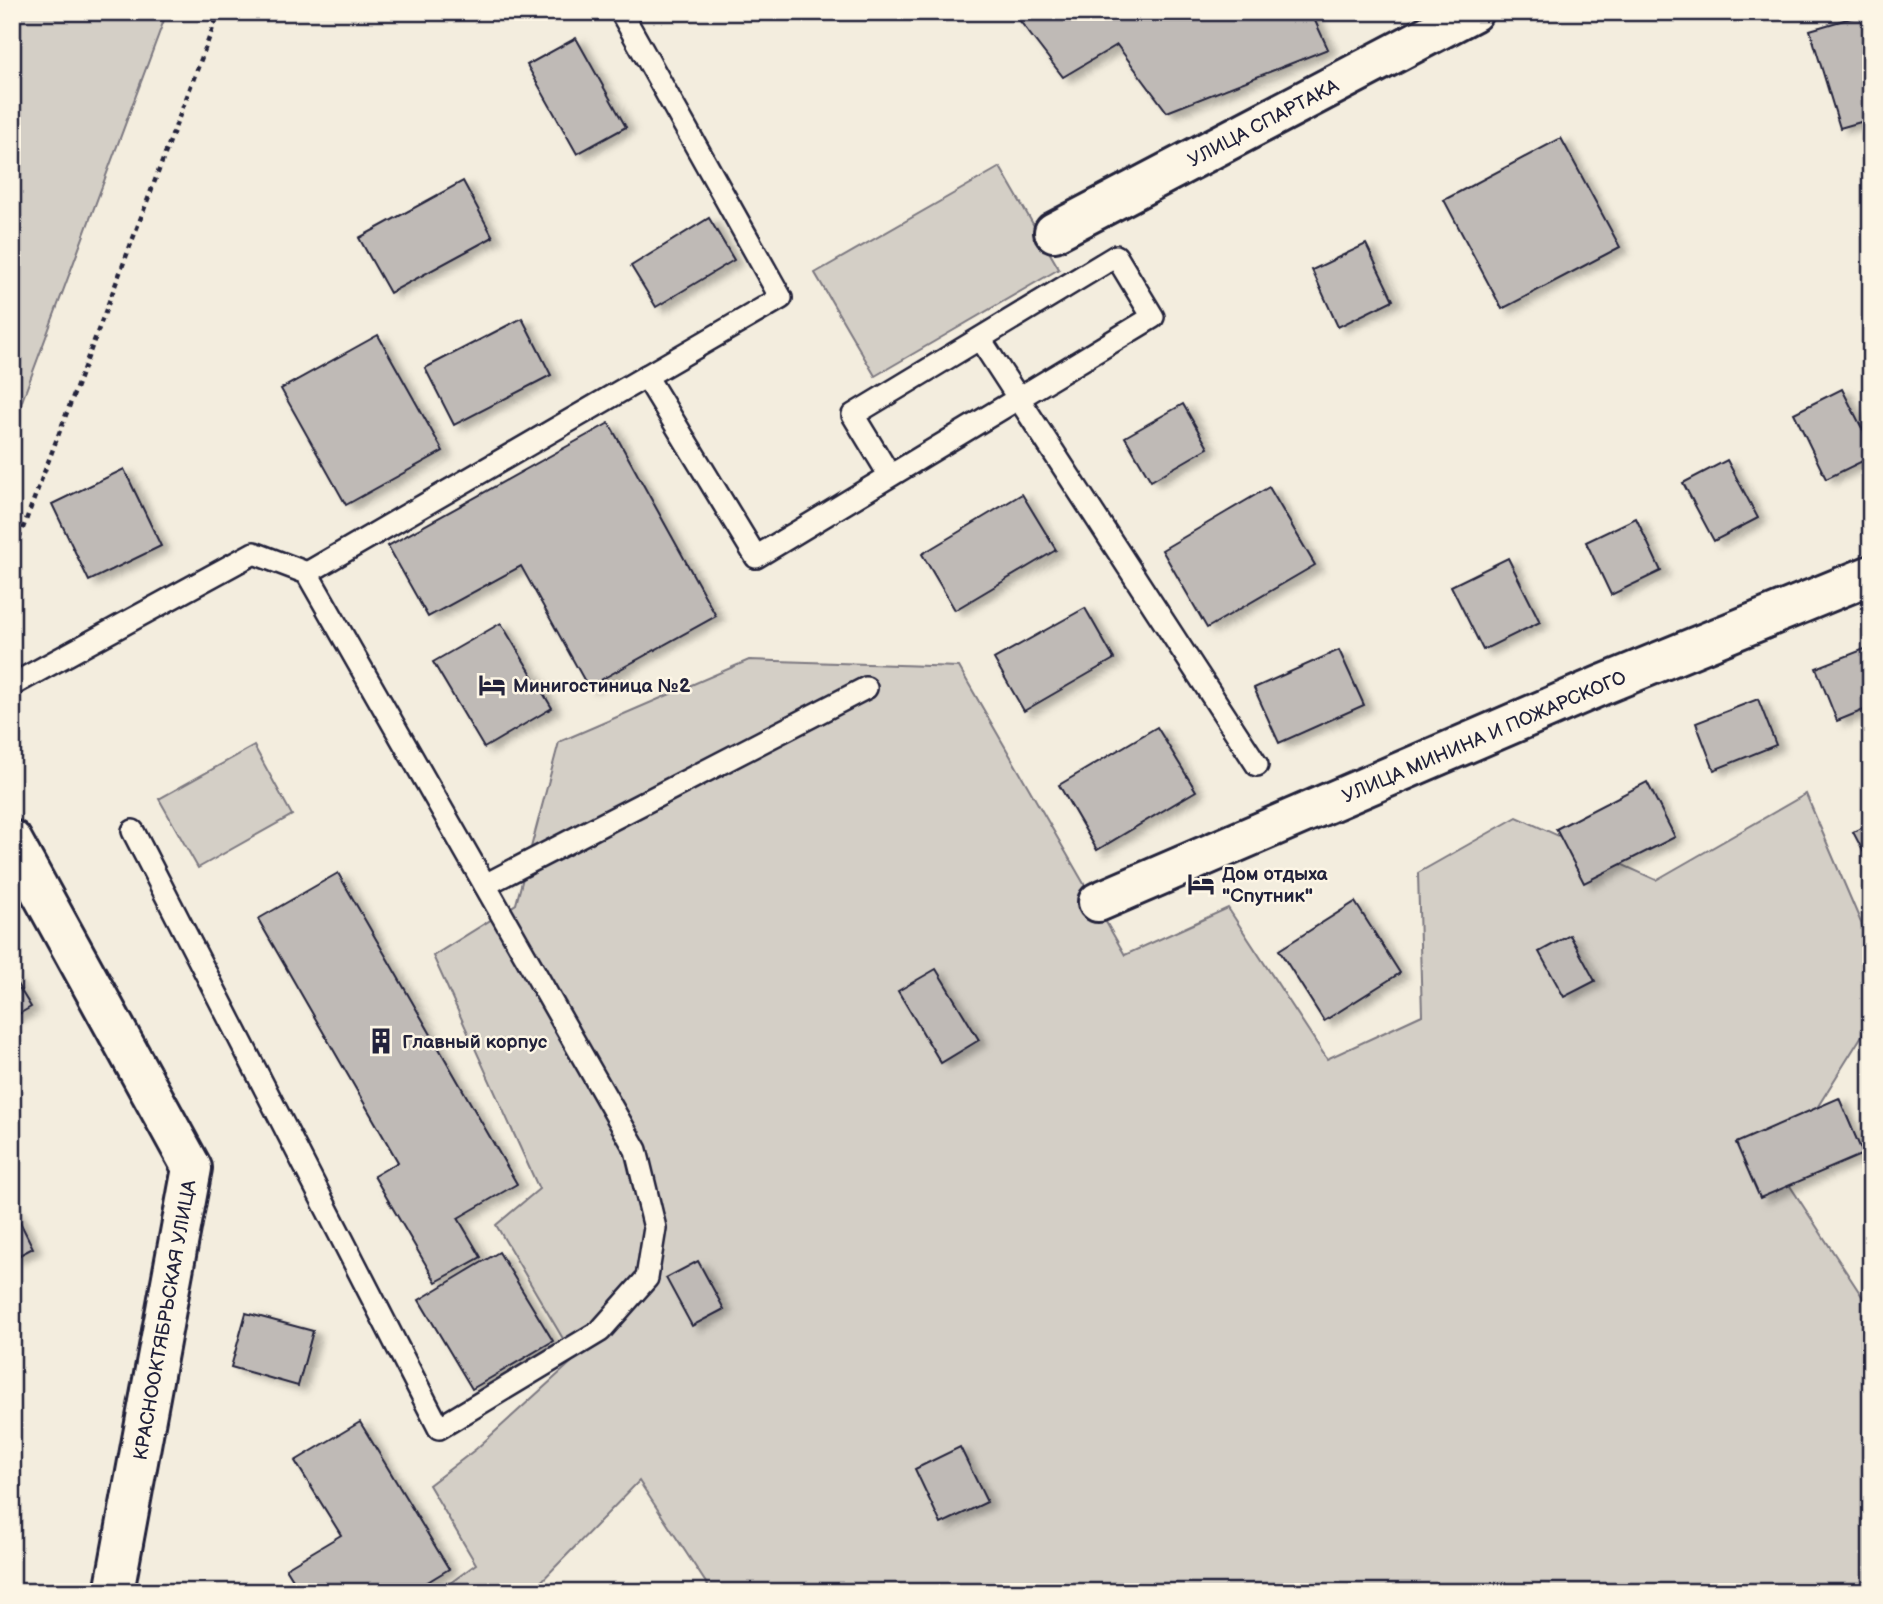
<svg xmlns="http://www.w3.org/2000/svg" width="1883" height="1604" viewBox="0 0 1883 1604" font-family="'Balsamiq Sans',sans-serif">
	<defs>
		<filter id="shadow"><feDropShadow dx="8" dy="4.5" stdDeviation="3.5" flood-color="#0004"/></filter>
	</defs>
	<rect width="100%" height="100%" fill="#f3edde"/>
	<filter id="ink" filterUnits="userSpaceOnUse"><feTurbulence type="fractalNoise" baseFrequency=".0143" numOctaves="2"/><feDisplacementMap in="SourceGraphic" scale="14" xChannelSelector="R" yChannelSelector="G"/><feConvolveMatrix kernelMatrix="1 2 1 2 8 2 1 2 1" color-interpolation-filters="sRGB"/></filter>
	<g filter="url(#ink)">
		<!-- green -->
		<g fill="#d4cfc6" stroke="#7b7880" stroke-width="2">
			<path d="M12,12H167L12,428Z"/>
			<path d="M1000,167L1059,269L875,376L815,273Z"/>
			<path d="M749,660L959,667L1125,955L1228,908L1327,1059L1422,1015L1418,873L1517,817L1656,880L1806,794L1871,946V1021L1779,1169L1871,1310V1592H712L639,1481L531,1592H438L476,1564L429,1485L476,1449L575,1359L496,1225L539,1189L433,956L516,904L559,742Z"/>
			<path d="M254,746L292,815L198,868L159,799Z"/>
		</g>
		<!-- building -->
		<g fill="#bfbab6" stroke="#22223b" stroke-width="2" filter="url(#shadow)">
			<path d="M1013,12H1222L1225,16L1233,12H1311L1328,49L1167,112L1117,45L1063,77Z"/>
			<path d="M1871,12V119L1840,128L1810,30Z"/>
			<path d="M576,38L626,127L577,154L527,65Z"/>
			<path d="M1561,138L1620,247L1502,309L1444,200Z"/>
			<path d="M463,181L493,237L390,293L359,238Z"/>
			<path d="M709,218L734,260L656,307L631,266Z"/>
			<path d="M1366,244L1393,300L1338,327L1312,270Z"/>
			<path d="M522,318L551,375L454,425L425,368Z"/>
			<path d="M378,335L443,451L346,505L281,389Z"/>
			<path d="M1842,389L1871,446V457L1826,479L1794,413Z"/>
			<path d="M1183,404L1208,448L1151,481L1125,437Z"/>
			<path d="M609,423L716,616L588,687L521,566L428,617L388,546Z"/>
			<path d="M1727,460L1758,518L1714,541L1683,483Z"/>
			<path d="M124,469L161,546L89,581L52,504Z"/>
			<path d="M1269,487L1315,565L1207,628L1162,550Z"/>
			<path d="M1022,494L1056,550L955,610L922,554Z"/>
			<path d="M1636,518L1661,571L1611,595L1586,542Z"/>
			<path d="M1508,558L1540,622L1483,650L1451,586Z"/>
			<path d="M1085,608L1114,659L1024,711L994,659Z"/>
			<path d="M501,623L552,708L484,748L433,662Z"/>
			<path d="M1867,648L1871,657V707L1837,721L1816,668Z"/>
			<path d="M1339,650L1364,705L1279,743L1254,688Z"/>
			<path d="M1758,699L1776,745L1714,770L1696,723Z"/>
			<path d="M1157,727L1196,791L1097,850L1059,785Z"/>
			<path d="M1647,782L1675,837L1584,883L1556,829Z"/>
			<path d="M1871,823V866L1853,832Z"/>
			<path d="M338,873L517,1184L458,1218L481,1257L436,1282L374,1176L398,1162L258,919Z"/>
			<path d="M1355,902L1400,973L1324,1021L1279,950Z"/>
			<path d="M1570,935L1595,981L1564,997L1539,952Z"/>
			<path d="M936,969L979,1040L941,1063L898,991Z"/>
			<path d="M12,976L31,1007L12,1018Z"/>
			<path d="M1839,1098L1863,1154L1760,1198L1736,1143Z"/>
			<path d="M12,1206L33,1248L12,1259Z"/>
			<path d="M499,1252L553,1341L472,1389L419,1300Z"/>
			<path d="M698,1261L724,1309L692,1326L666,1278Z"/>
			<path d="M246,1313L313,1331L298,1386L231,1367Z"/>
			<path d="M360,1422L449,1569L411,1592H301L286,1568L341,1535L295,1461Z"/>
			<path d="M960,1447L987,1502L941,1524L915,1469Z"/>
		</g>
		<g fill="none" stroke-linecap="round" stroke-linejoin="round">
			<!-- lane casing -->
			<g stroke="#22223b" stroke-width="26">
				<g id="lane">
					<path d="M980,339L1257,765"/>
					<path d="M646,376L756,557C888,477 1021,397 1153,317L1116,256L853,415L890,476"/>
					<path d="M307,573L781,298L621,12"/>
					<path d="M12,685L254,553L307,573L636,1150L655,1228L647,1278L600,1331L439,1428L133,831"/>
					<path d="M485,885L866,688"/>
				</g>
			</g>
			<!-- street casing -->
			<g stroke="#22223b" stroke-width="44">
				<g id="street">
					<path id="s1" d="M1054,232L1473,12"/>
					<path d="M12,840L192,1168L114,1592"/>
					<path id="s2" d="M1098,902L1602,685L1871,575"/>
				</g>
			</g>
			<!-- path -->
			<path stroke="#22223b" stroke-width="4.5" stroke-dasharray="5 5" stroke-linecap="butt" d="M12,557L219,12"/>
			<!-- lane -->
			<use href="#lane" stroke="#fcf5e5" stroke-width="21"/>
			<!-- street -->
			<use href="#street" stroke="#fcf5e5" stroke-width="38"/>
		</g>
	</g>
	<!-- icons -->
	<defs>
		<g id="hotel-bare" transform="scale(2.1)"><path d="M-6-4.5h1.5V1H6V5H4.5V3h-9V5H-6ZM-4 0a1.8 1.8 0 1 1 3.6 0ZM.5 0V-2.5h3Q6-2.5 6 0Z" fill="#22223b" stroke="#fcf5e5" stroke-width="2.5" paint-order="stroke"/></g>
		<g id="building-bare" transform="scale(2.1)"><path d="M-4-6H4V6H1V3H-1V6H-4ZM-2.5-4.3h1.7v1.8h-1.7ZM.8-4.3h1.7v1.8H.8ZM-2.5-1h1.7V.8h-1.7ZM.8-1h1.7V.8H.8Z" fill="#22223b" stroke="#fcf5e5" stroke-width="2.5" paint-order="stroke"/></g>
	</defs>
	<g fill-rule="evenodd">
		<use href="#hotel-bare" x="492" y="685"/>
		<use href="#hotel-bare" x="1201" y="884"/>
		<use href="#building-bare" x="381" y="1041"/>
	</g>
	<g text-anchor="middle" stroke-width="5" stroke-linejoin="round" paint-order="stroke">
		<!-- street labels -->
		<g font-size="19" fill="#22223b" stroke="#fcf5e5">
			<text dy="7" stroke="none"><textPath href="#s1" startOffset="236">УЛИЦА СПАРТАКА</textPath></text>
			<text dy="7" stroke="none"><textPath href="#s2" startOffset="420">УЛИЦА МИНИНА И ПОЖАРСКОГО</textPath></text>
			<text transform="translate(164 1320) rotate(-80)" y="7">КРАСНООКТЯБРЬСКАЯ УЛИЦА</text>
		</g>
		<!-- poi labels -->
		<g font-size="19" font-weight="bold" fill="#22223b" stroke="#fcf5e5" text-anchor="start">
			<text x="513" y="692">Минигостиница №2</text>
			<text x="1222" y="880">Дом отдыха<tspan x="1222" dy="22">"Спутник"</tspan></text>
			<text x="402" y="1048">Главный корпус</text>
		</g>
	</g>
	<!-- margin -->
	<rect width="1883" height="1604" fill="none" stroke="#fcf5e5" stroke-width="42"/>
	<rect x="21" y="21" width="1841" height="1562" fill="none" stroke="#22223b" stroke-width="2.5" filter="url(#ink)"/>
</svg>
